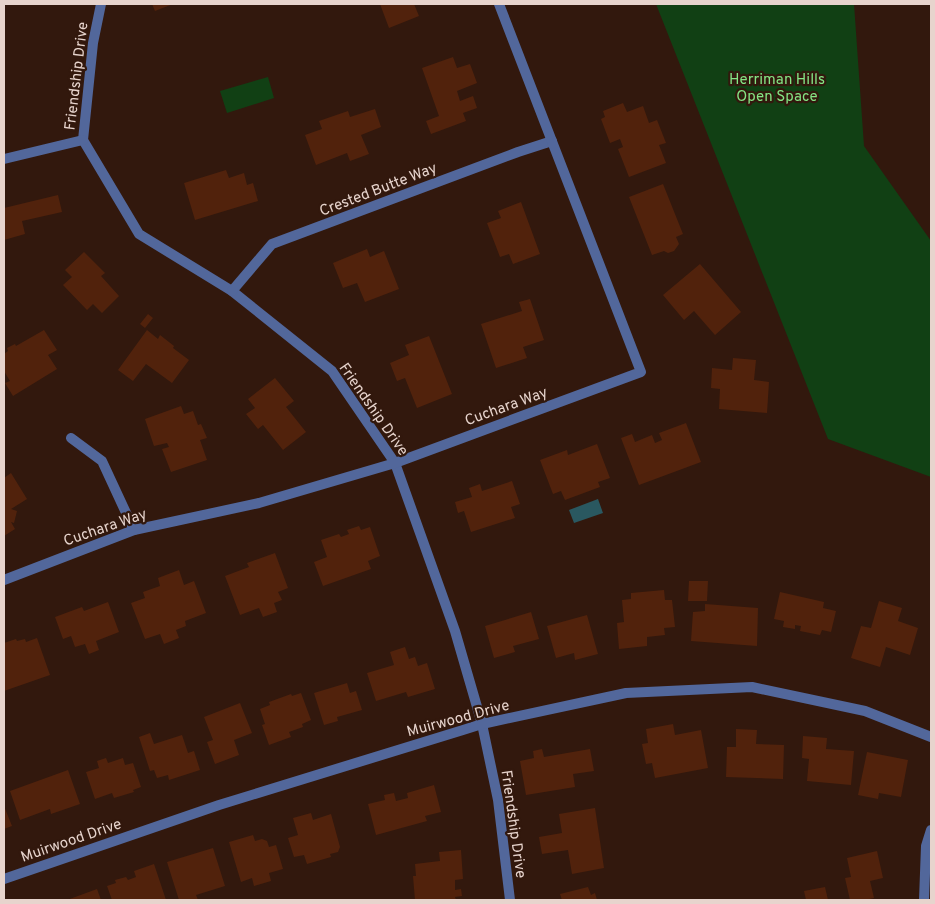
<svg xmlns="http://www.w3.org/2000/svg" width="935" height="904" viewBox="0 0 935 904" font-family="Overpass,sans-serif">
	<rect width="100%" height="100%" fill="#32180d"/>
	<!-- green -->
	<g fill="#114014">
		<path d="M656,4H854L864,146L931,241V477L828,439Z"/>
		<path d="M268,77L274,98L227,113L220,91Z"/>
	</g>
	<!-- water -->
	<path fill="#2a5860" d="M598,499L603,513L574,523L569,510Z"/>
	<!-- building -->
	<g fill="#51220c">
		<path d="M152,4H173L155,11Z"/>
		<path d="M380,4H414L419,16L389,28Z"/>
		<path d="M453,57L457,68L470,64L477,83L457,91L460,101L473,96L477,108L463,113L466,121L431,134L426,121L439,116L422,68Z"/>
		<path d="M623,103L627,112L643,106L649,123L657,120L666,143L659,145L666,163L629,177L618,149L623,147L620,139L610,143L601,119L605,117L603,111Z"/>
		<path d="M375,109L381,127L361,135L369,154L350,161L347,153L316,165L305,135L322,129L319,121L348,111L350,117Z"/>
		<path d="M226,170L229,178L244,173L247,185L253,183L258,201L195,220L184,183Z"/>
		<path d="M663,184L683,234L676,237L679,244L674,251L668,253L664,251L652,255L629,197Z"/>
		<path d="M58,195L62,212L22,221L25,234L4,240V208Z"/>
		<path d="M521,202L540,254L513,264L509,254L500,257L487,223L501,218L498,211Z"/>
		<path d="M367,249L370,257L384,251L399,289L365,302L357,283L343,288L333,263Z"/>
		<path d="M84,252L105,273L101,276L119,296L102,313L93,304L87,310L63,285L72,277L65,270Z"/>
		<path d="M700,264L741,312L715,335L694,311L684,320L663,295Z"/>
		<path d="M530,299L544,340L523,347L527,358L496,368L481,324L522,311L519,302Z"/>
		<path d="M148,314L153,318L145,328L140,324Z"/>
		<path d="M44,330L57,350L48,355L57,369L13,396L5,383L10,381L4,371V354L8,351L7,348L15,344L16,346Z"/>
		<path d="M147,330L158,339L160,335L174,346L173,348L189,360L172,383L146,364L133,381L118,370Z"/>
		<path d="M429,336L452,394L417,408L405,378L397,381L390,363L409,355L405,345Z"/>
		<path d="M733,358L756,360L754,380L769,382L767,413L719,409L720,389L711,388L712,368L732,370Z"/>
		<path d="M275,378L294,401L286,407L306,432L283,450L263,425L258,429L246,414L255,408L248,399Z"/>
		<path d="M181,406L184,414L193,411L198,425L201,424L207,438L200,440L207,460L171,472L162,449L169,447L167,443L154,446L145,419Z"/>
		<path d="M686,423L701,462L639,485L621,438L632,434L635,442L652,435L655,443L662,440L659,433Z"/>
		<path d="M597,444L610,478L598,482L600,487L565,500L561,491L553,494L540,460L567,450L568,455Z"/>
		<path d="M11,473L27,499L11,509L17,511L14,523L11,522L15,529L4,536V478Z"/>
		<path d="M512,481L520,504L511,507L515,518L471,532L464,511L458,513L455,502L472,497L469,488L480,484L482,491Z"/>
		<path d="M359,526L361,530L370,527L380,556L368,561L371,569L323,586L314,562L327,557L321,540L339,534L341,537L349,534L347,530Z"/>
		<path d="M275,553L288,588L278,592L282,600L274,603L277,612L263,617L259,608L240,615L225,576L249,567L247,563Z"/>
		<path d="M179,570L184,585L194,581L206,613L185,621L186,626L176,630L179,638L164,644L160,634L145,639L131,603L145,598L143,592L160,586L158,578Z"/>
		<path d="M689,581H708L707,601H688Z"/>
		<path d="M664,590L665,600H672L675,627L664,628L665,635L647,637V646L619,649L617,623L624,622L622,600L631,599V593Z"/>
		<path d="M780,592L824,602L823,608L836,611L831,632L822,630L820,635L800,631L801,626L795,625V629L783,627L784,621L774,619Z"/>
		<path d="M879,601L902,608L898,621L918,628L910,655L886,647L880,667L851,658L861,626L871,628Z"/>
		<path d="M108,602L119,632L96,641L99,650L89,654L85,644L75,647L71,636L63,639L55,617L82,607L84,611Z"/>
		<path d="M705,604L758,608L757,646L691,641L693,612L705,611Z"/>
		<path d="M531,612L539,639L513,646L515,652L494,658L485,626Z"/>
		<path d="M587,615L598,654L575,660L574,653L556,658L547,626Z"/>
		<path d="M37,638L50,675L4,691V643L16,639L17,641L25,639L26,642Z"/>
		<path d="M405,647L409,659L415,657L418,666L427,663L435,689L408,697L406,692L376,701L367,673L394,665L390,652Z"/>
		<path d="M347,683L350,693L356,691L362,710L337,717L338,721L324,725L314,693Z"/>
		<path d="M301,693L311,720L302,724L303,727L289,732L291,737L269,745L262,725L265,724L260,709L270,705L269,702L291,694L292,696Z"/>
		<path d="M240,703L252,733L234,740L239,755L215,764L207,742L213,740L204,717Z"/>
		<path d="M673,724L675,735L701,730L708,768L655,778L652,763L646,764L642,744L648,743L646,729Z"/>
		<path d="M736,729L757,730L756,744L784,745L783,779L726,777L727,747H736Z"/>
		<path d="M150,733L154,744L182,735L188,753L194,751L200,770L169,780L168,775L157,778L154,770L150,771L139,737Z"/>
		<path d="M803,736L827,738L826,749L854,751L851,785L807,781L809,759L802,758Z"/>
		<path d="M542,749L544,757L590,749L594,771L573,774L575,787L526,795L520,761L534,758L533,751Z"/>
		<path d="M867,752L908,760L901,797L879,793L878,799L858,795Z"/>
		<path d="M106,758L108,763L123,758L125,765L133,763L141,787L133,790L134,792L114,798L112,793L95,799L86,772L99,768L97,761Z"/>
		<path d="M68,770L80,804L51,814L50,809L20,820L10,791Z"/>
		<path d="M434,785L441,812L425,816L427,821L376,835L368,804L385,800L384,795L394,793L396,801L408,798L407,793Z"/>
		<path d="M4,806L12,826L4,829Z"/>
		<path d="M595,808L604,868L572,874L568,850L542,854L539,837L562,833L559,814Z"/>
		<path d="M311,813L313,820L331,814L340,847L338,852L330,854L331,857L307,864L304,855L294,857L288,838L298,835L293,818Z"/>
		<path d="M253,835L255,841L262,839L267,841L269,847L276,845L283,869L269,873L271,881L254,886L252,878L241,882L229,842Z"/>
		<path d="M213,848L225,886L196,895L198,900H184L183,899L179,900L167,862Z"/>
		<path d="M461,850L463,879L455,880V890L461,889L462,896L455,897L456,900H429V899L415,900L413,876H416L415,864L440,861L439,852Z"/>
		<path d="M877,851L883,878L870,881L874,898L865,900H850L845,878L851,877L847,858Z"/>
		<path d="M154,864L166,900H112L107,886L116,883L115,880L126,877L128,880L136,877L134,871Z"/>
		<path d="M588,887L591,895L595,893L597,900H562L560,894Z"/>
		<path d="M825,887L828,900H806L804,891Z"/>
		<path d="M97,889L101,900H67Z"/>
	</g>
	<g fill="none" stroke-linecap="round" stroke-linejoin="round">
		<!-- minor -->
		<g stroke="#52679b" stroke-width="10">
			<path d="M101,4L93,43L83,140L139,234L232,291L332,371L395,463L455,631L482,724L498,800L510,900"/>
			<path d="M4,159L83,140"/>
			<path d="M232,291L272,244L518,152L552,141"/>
			<path d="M71,438L102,461L134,530"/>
			<path d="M4,580L134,530L259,503L395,463L641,372L499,4"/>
			<path d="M4,879L219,805L463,730L482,724L626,693L752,687L865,711L931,737"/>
			<path d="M924,900L926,846L931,830"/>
		</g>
	</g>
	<g text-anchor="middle" stroke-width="4.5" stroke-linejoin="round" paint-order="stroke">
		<!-- street labels -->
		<g font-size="15" fill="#e7d4cd" stroke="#32180d">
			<text transform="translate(76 76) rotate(-83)" y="5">Friendship Drive</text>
			<text transform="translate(378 189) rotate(-21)" y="5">Crested Butte Way</text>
			<text transform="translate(506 406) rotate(-20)" y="5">Cuchara Way</text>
			<text transform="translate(374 409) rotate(55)" y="5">Friendship Drive</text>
			<text transform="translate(105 527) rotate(-19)" y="5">Cuchara Way</text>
			<text transform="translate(458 718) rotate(-15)" y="5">Muirwood Drive</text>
			<text transform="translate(514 824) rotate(82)" y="5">Friendship Drive</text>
			<text transform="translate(71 840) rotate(-19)" y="5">Muirwood Drive</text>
		</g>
		<!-- park labels -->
		<g font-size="15" fill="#85e585" stroke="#32180d">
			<text x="777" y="84">Herriman Hills<tspan x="777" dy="17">Open Space</tspan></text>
		</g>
	</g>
	<!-- border -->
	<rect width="935" height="904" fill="none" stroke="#e7d4cd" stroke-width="10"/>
</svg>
